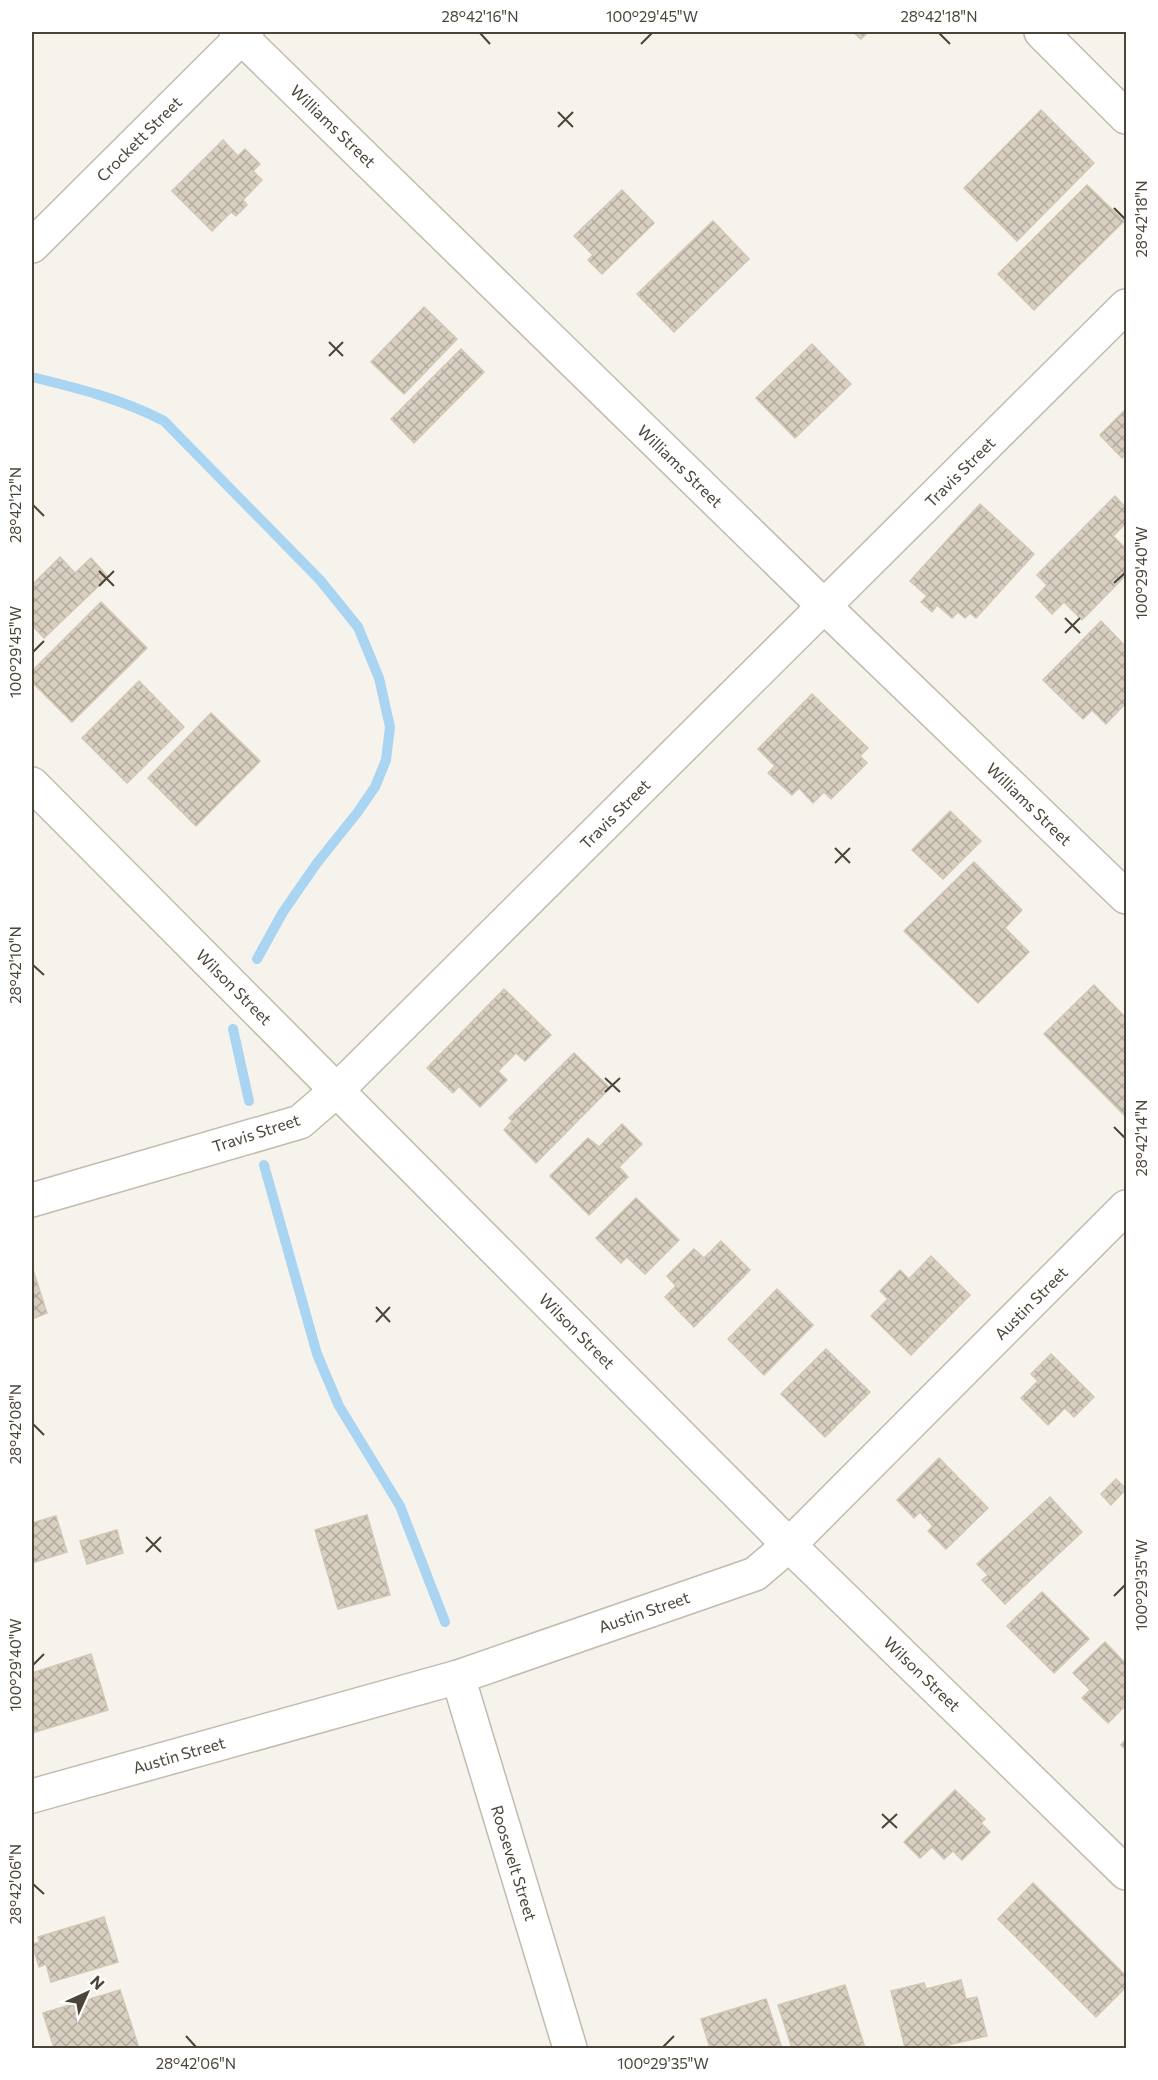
<svg xmlns="http://www.w3.org/2000/svg" width="1158" height="2080" viewBox="0 0 1158 2080" font-family="Commissioner,sans-serif">
	<defs>
		<pattern id="building-cross-hatch" width="8" height="8" patternUnits="userSpaceOnUse" patternTransform="scale(1.5)"><rect width="8" height="8" fill="#d8cfc1"/><path d="M0 0l8 8M0 8l8-8" fill="none" stroke="#b1aa9e"/></pattern>
	</defs>
	<rect width="100%" height="100%" fill="#f6f3ec"/>
	<g fill="none" stroke-linecap="round" stroke-linejoin="round">
		<!-- stream -->
		<g stroke="#a9d4f2" stroke-width="10">
			<path d="M32,377C77,388 122,399 164,421L320,580L358,627L379,678L390,727L386,760L375,787L357,813L317,863L283,912L257,959"/>
			<path d="M233,1029L249,1101"/>
			<path d="M264,1165L317,1354L339,1406L400,1506L445,1622"/>
		</g>
	</g>
	<!-- building -->
	<g fill="url(#building-cross-hatch)" stroke="#d3c7b4" stroke-width="1.5">
		<path d="M853,32H868L861,39Z"/>
		<path d="M1041,110L1094,163L1017,241L964,188Z"/>
		<path d="M223,140L238,156L245,149L260,164L253,171L262,180L243,200L247,205L236,216L231,212L212,231L172,191Z"/>
		<path d="M1087,185L1124,221L1034,310L998,274Z"/>
		<path d="M622,190L654,223L602,274L588,260L593,255L574,236Z"/>
		<path d="M713,221L749,259L674,332L637,294Z"/>
		<path d="M424,307L457,339L404,394L371,362Z"/>
		<path d="M812,344L851,384L795,438L756,398Z"/>
		<path d="M461,349L484,372L414,443L391,419Z"/>
		<path d="M1126,409V454L1122,458L1100,435Z"/>
		<path d="M1115,496L1126,508V523L1113,536L1126,549V575L1082,620L1064,602L1052,614L1036,597L1047,585L1037,575Z"/>
		<path d="M980,504L1034,554L976,618L970,613L965,618L958,612L952,618L937,605L932,612L921,602L927,596L910,581Z"/>
		<path d="M60,557L75,573L91,558L108,577L44,638L32,625V585Z"/>
		<path d="M101,602L147,648L72,722L32,682V671Z"/>
		<path d="M1101,621L1126,647V703L1106,724L1092,710L1083,719L1043,680Z"/>
		<path d="M139,681L184,727L127,783L82,738Z"/>
		<path d="M812,694L868,748L860,756L867,763L831,799L824,792L813,803L799,788L792,795L768,773L775,766L758,749Z"/>
		<path d="M211,713L260,761L196,826L148,778Z"/>
		<path d="M950,811L981,841L943,879L912,850Z"/>
		<path d="M974,862L1022,910L1005,928L1029,952L978,1003L904,931Z"/>
		<path d="M1094,985L1126,1018V1117L1044,1034Z"/>
		<path d="M504,989L551,1035L525,1061L516,1053L498,1071L507,1080L480,1107L459,1086L453,1093L427,1068Z"/>
		<path d="M574,1053L610,1088L536,1163L504,1130L512,1121L509,1118Z"/>
		<path d="M622,1124L642,1144L619,1167L628,1177L589,1215L550,1176L588,1138L599,1147Z"/>
		<path d="M636,1198L679,1240L645,1274L627,1257L621,1263L596,1238Z"/>
		<path d="M721,1241L750,1270L694,1327L665,1297L676,1286L667,1276L694,1249L704,1258Z"/>
		<path d="M931,1256L970,1295L911,1355L871,1316L888,1299L880,1291L900,1270L909,1279Z"/>
		<path d="M32,1267L47,1313L32,1319Z"/>
		<path d="M777,1289L813,1325L764,1375L728,1339Z"/>
		<path d="M826,1349L870,1392L825,1437L781,1394Z"/>
		<path d="M1051,1354L1094,1397L1074,1417L1065,1408L1048,1425L1021,1398L1038,1381L1031,1374Z"/>
		<path d="M939,1458L988,1508L946,1549L928,1531L933,1526L920,1512L914,1518L897,1500Z"/>
		<path d="M1116,1479L1126,1489L1111,1505L1101,1494Z"/>
		<path d="M1050,1497L1082,1532L1005,1604L982,1580L988,1575L977,1564Z"/>
		<path d="M367,1515L390,1595L338,1609L315,1530Z"/>
		<path d="M56,1516L67,1552L32,1563V1523Z"/>
		<path d="M117,1530L123,1553L87,1564L80,1541Z"/>
		<path d="M1042,1592L1089,1639L1054,1673L1007,1626Z"/>
		<path d="M1105,1642L1126,1664V1705L1108,1723L1082,1698L1090,1690L1073,1673Z"/>
		<path d="M91,1654L108,1710L32,1733V1673Z"/>
		<path d="M1126,1739V1750L1121,1745Z"/>
		<path d="M955,1790L985,1819L981,1823L990,1832L962,1860L953,1851L944,1859L932,1847L920,1858L904,1842Z"/>
		<path d="M1033,1883L1126,1976V1987L1096,2017L998,1919Z"/>
		<path d="M104,1917L118,1962L51,1982L46,1964L39,1967L32,1944L40,1942L38,1937Z"/>
		<path d="M961,1980L966,1999L977,1997L987,2036L935,2048H905L891,1991L924,1983L926,1989Z"/>
		<path d="M845,1985L865,2048H792L778,2005Z"/>
		<path d="M120,1990L139,2048H54L43,2013Z"/>
		<path d="M766,1999L782,2048H710L701,2019Z"/>
	</g>
	<g fill="none" stroke-linecap="round" stroke-linejoin="round">
		<!-- minor casing -->
		<g stroke="#c2bbae" stroke-width="36">
			<g id="minor">
				<path d="M236,32L825,607L1126,897"/>
				<path d="M1041,32L1126,117"/>
				<path d="M32,246L247,32"/>
				<path d="M32,784L789,1545L1126,1873"/>
				<path d="M32,1200L300,1122L337,1090L1126,306"/>
				<path d="M458,1677L570,2048"/>
				<path d="M32,1796L458,1677L755,1574L789,1545L1126,1207"/>
			</g>
		</g>
		<!-- minor -->
		<use href="#minor" stroke="#fff" stroke-width="33"/>
	</g>
	<!-- ticks -->
	<path fill="none" stroke="#4b4439" stroke-width="2" d="M480,33L490,44M939,33L950,44M641,44L652,33M558,112L573,127M558,127L573,112M1114,208L1125,219M329,342L343,356M329,356L343,342M33,505L44,516M99,571L114,586M1114,583L1125,573M99,586L114,571M1065,618L1080,633M1065,633L1080,618M33,652L44,641M835,848L850,863M835,863L850,848M33,965L44,975M605,1078L620,1092M605,1092L620,1078M1114,1127L1125,1138M376,1307L390,1322M376,1322L390,1307M33,1424L44,1435M146,1537L161,1552M146,1552L161,1537M1114,1596L1125,1585M33,1665L44,1654M882,1814L897,1828M882,1828L897,1814M33,1884L44,1894M186,2036L196,2047M663,2047L674,2036"/>
	<g text-anchor="middle" stroke-width="4.5" stroke-linejoin="round" paint-order="stroke">
		<!-- street labels -->
		<g font-size="16" fill="#4b4439" stroke="#fff">
			<text transform="translate(333 126) rotate(44)" y="6">Williams Street</text>
			<text transform="translate(139 139) rotate(-45)" y="6">Crockett Street</text>
			<text transform="translate(680 466) rotate(44)" y="6">Williams Street</text>
			<text transform="translate(960 472) rotate(-45)" y="6">Travis Street</text>
			<text transform="translate(1029 804) rotate(44)" y="6">Williams Street</text>
			<text transform="translate(615 814) rotate(-45)" y="6">Travis Street</text>
			<text transform="translate(234 987) rotate(45)" y="6">Wilson Street</text>
			<text transform="translate(256 1133) rotate(-18)" y="6">Travis Street</text>
			<text transform="translate(1031 1303) rotate(-45)" y="6">Austin Street</text>
			<text transform="translate(577 1331) rotate(45)" y="6">Wilson Street</text>
			<text transform="translate(644 1612) rotate(-19)" y="6">Austin Street</text>
			<text transform="translate(922 1674) rotate(44)" y="6">Wilson Street</text>
			<text transform="translate(179 1755) rotate(-16)" y="6">Austin Street</text>
			<text transform="translate(514 1863) rotate(73)" y="6">Roosevelt Street</text>
		</g>
	</g>
	<!-- border -->
	<rect width="1158" height="2080" fill="none" stroke="#ffffff" stroke-width="66"/>
	<!-- north arrow -->
	<g transform="translate(87 1993) rotate(45)" stroke="#ffffff" stroke-width="4.5" paint-order="stroke">
	<path d="M0-4.5L10 22L0 15L-10 22Z" fill="#4b4439"/>
	<text y="-9" font-size="16" font-weight="bold" text-anchor="middle" fill="#4b4439">N</text>
	</g>
	<rect x="33" y="33" width="1092" height="2014" fill="none" stroke="#4b4439" stroke-width="2"/>
	<g font-size="15" text-anchor="middle" fill="#4b4439">
		<text x="480" y="22">28°42'16"N</text>
		<text x="652" y="22">100°29'45"W</text>
		<text x="939" y="22">28°42'18"N</text>
		<text transform="translate(1142 219) rotate(-90)" y="5">28°42'18"N</text>
		<text transform="translate(16 505) rotate(-90)" y="5">28°42'12"N</text>
		<text transform="translate(1142 573) rotate(-90)" y="5">100°29'40"W</text>
		<text transform="translate(16 652) rotate(-90)" y="5">100°29'45"W</text>
		<text transform="translate(16 965) rotate(-90)" y="5">28°42'10"N</text>
		<text transform="translate(1142 1138) rotate(-90)" y="5">28°42'14"N</text>
		<text transform="translate(16 1424) rotate(-90)" y="5">28°42'08"N</text>
		<text transform="translate(1142 1585) rotate(-90)" y="5">100°29'35"W</text>
		<text transform="translate(16 1665) rotate(-90)" y="5">100°29'40"W</text>
		<text transform="translate(16 1884) rotate(-90)" y="5">28°42'06"N</text>
		<text x="196" y="2069">28°42'06"N</text>
		<text x="663" y="2069">100°29'35"W</text>
	</g>
</svg>
